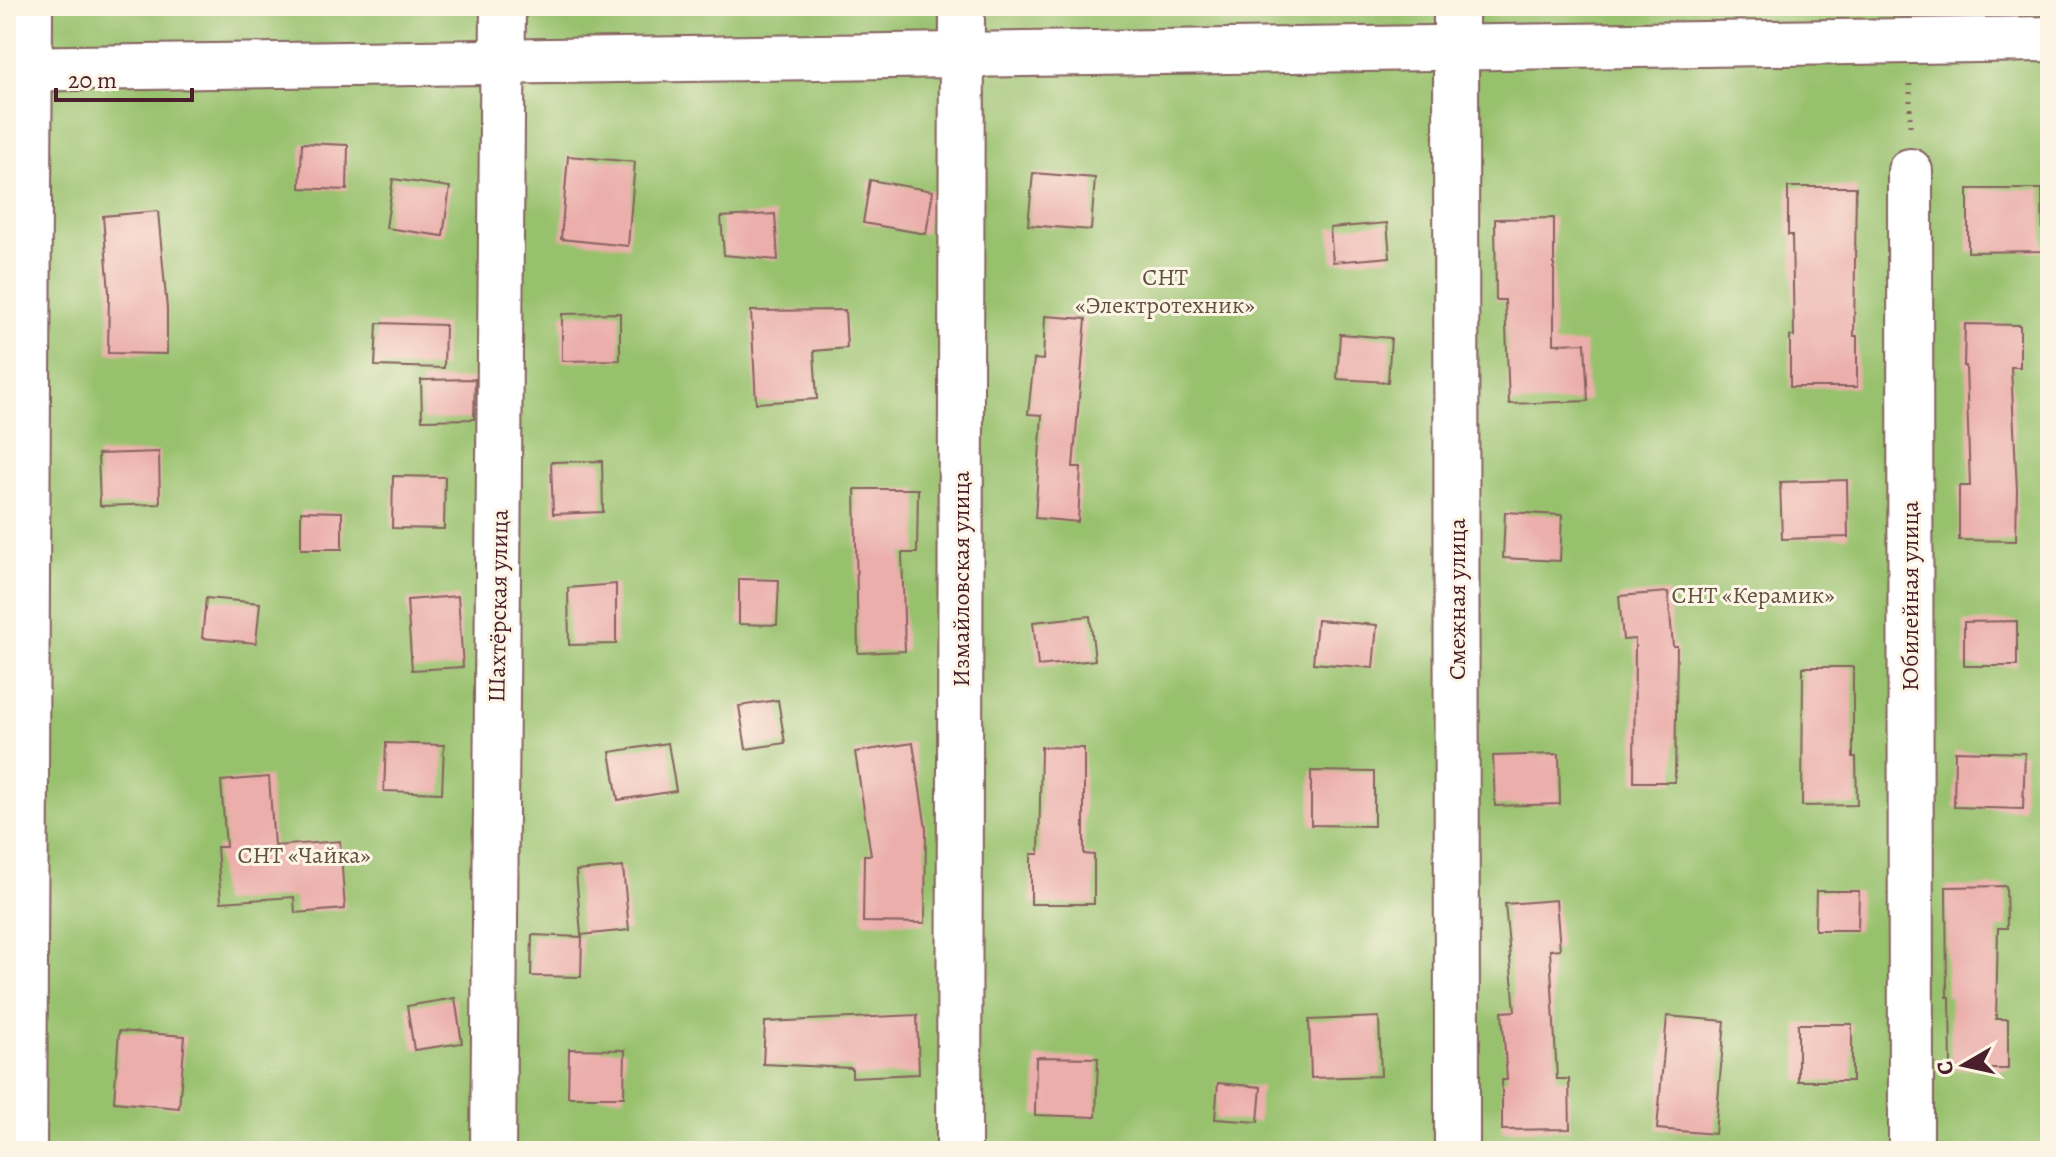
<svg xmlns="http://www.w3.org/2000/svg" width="2056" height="1157" viewBox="0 0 2056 1157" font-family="Alegreya,serif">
	<rect width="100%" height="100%" fill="#fcf5e5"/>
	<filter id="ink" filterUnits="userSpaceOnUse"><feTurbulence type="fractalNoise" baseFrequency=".0125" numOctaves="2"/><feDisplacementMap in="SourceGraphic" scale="16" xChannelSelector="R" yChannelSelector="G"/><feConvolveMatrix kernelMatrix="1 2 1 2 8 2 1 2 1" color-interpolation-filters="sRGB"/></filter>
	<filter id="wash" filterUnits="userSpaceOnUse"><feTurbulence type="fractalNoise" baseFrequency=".006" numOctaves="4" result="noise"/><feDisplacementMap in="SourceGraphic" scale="32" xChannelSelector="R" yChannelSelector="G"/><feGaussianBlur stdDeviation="1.8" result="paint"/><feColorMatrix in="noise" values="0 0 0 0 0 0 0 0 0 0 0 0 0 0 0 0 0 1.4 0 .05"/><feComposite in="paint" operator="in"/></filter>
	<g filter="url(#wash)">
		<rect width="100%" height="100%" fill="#f2dfc0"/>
		<!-- green -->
		<rect fill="#98c16d" stroke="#71704c" stroke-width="2" x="6" y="6" width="2044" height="1145"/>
		<g id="blocks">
			<!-- building -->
			<g fill="#ebaeab">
				<path d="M302,143L348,145L347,190L300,188Z"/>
				<path d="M568,156L635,162L628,246L561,239Z"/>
				<path d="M1033,173L1095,178L1091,230L1028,225Z"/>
				<path d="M393,179L450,187L443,236L386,228Z"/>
				<path d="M870,180L933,191L926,234L863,223Z"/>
				<path d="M1788,187H1856L1854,336H1857V387H1790V336H1794L1792,235H1788Z"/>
				<path d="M1968,189H2042L2043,251L1968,252Z"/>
				<path d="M158,211L167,309V354L108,353L109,293L103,216Z"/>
				<path d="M775,214L778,260L724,255L721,217Z"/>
				<path d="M1554,218V344L1585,343L1588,401L1509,404L1505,300H1496L1495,219Z"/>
				<path d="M1387,223L1390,257L1333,262L1330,228Z"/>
				<path d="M845,310L847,348L814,351L817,399L756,403L751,311Z"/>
				<path d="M620,313V360L562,361V314Z"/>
				<path d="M1045,316L1086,319L1073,467H1081L1078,522L1035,518L1042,415L1028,414L1034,359L1043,360Z"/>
				<path d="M377,323L445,325L444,368L375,366Z"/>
				<path d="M1965,324L2020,325V367H2011L2017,490L2016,541L1959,540V486H1970L1966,366H1964Z"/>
				<path d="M1340,334L1391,338L1388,382L1337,379Z"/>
				<path d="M475,379L474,419L422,420L421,380Z"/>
				<path d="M159,452L160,504L100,506L98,454Z"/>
				<path d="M602,461L603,512L553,514L551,462Z"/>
				<path d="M393,476L445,477L444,529L392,528Z"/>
				<path d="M1847,480L1848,537L1782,539L1780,482Z"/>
				<path d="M855,489H918L917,553H902L905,651L858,653Z"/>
				<path d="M301,511L342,512V549H301Z"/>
				<path d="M1505,512L1562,515L1560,561L1503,558Z"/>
				<path d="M739,579L779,580L777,625L739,624Z"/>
				<path d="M616,584V644L569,645L568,588Z"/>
				<path d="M1668,592L1673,646H1677L1675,782H1634L1635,639L1623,640L1619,596Z"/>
				<path d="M458,596L463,667L412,670L407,600Z"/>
				<path d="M206,598L260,603L256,643L202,638Z"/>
				<path d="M1090,616L1095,660L1038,666L1033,622Z"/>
				<path d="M1317,620L1377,625L1373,668L1313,663Z"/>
				<path d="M2017,621V666H1964V622Z"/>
				<path d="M1803,667H1853V757H1856L1857,805L1802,806Z"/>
				<path d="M778,700L785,743L746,749L739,706Z"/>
				<path d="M386,743L444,745L442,793L384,791Z"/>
				<path d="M668,743L676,791L618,800L610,752Z"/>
				<path d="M913,743L926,829L925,923L863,922L864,855H871L855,752Z"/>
				<path d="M1041,747L1084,748V854L1094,855V904H1031V854H1039Z"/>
				<path d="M1955,751L2025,753L2023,809L1954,807Z"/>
				<path d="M1559,754L1560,804L1495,806L1493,756Z"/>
				<path d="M1311,771L1374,772V826L1311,825Z"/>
				<path d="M269,777L274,846L340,841L345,909L295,913L294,897L221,902L217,847H226L221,781Z"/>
				<path d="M623,867L629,930L581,935L576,871Z"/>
				<path d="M2006,886L2007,928H1998L1996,1019H2008V1069H1951L1950,997H1947L1946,887Z"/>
				<path d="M1816,891H1859L1858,930H1815Z"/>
				<path d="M1556,900L1560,949L1550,950L1557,1079H1569L1570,1129L1502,1130V1080H1507L1502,1012L1515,1011L1505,904Z"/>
				<path d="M532,935L582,937L581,977L531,976Z"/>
				<path d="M455,998L462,1043L414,1050L407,1006Z"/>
				<path d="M917,1015L919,1074L852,1077V1068L763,1064L765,1022Z"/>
				<path d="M1667,1016L1725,1021L1715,1134L1657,1129Z"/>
				<path d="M1379,1017L1381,1076L1311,1078L1309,1020Z"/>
				<rect x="1798" y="1024" width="54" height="57"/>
				<path d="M119,1031L185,1036L179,1108L114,1102Z"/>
				<path d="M569,1049L625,1050L624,1097H568Z"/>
				<path d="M1036,1057L1098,1058L1096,1117L1035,1115Z"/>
				<path d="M1218,1083L1261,1087L1258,1122L1215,1119Z"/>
			</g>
		</g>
	</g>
	<g filter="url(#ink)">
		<use href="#blocks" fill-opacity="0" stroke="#85625f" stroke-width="2"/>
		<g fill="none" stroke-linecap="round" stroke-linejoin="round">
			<!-- minor casing -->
			<g stroke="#85625f" stroke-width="48">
				<g id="minor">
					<path d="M1456,6L1457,1151"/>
					<path d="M6,69L2050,39"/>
					<path d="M1910,171L1911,1151"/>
					<path d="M24,1151L30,6"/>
					<path d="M493,1151L503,6"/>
					<path d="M959,1151L962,6"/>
				</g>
			</g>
			<!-- path -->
			<path stroke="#85625f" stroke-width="5" stroke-dasharray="2 6" stroke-linecap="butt" d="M1910,126V84"/>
			<!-- minor -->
			<use href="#minor" stroke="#fff" stroke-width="44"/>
		</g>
	</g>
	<g text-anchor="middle" stroke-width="6" stroke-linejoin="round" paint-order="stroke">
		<!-- park labels -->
		<g font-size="24" fill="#61503f" stroke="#fcf5e5">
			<text x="1165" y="285">СНТ<tspan x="1165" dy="28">«Электротехник»</tspan></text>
			<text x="1753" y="603">СНТ «Керамик»</text>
			<text x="304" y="863">СНТ «Чайка»</text>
		</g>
		<!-- street labels -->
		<g font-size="24" fill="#4a1f2b" stroke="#fcf5e5">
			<text transform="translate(961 579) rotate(-90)" y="8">Измайловская улица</text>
			<text transform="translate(1910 596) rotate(-90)" y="8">Юбилейная улица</text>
			<text transform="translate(1457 599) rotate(-90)" y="8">Смежная улица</text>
			<text transform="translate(498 606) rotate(-89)" y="8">Шахтёрская улица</text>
		</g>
	</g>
	<!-- margin -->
	<rect width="2056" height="1157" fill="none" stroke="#fcf5e5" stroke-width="32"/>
	<!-- north arrow -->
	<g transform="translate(1964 1065) rotate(261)" stroke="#fcf5e5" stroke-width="6" paint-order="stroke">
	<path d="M0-6L14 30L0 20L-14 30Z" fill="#4a1f2b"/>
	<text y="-12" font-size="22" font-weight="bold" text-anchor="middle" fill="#4a1f2b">С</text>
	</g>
	<!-- scale -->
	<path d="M56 88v12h136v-12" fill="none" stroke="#4a1f2b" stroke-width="4"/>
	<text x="68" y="88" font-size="24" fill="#4a1f2b" stroke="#fcf5e5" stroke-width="6" paint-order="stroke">20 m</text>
</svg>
